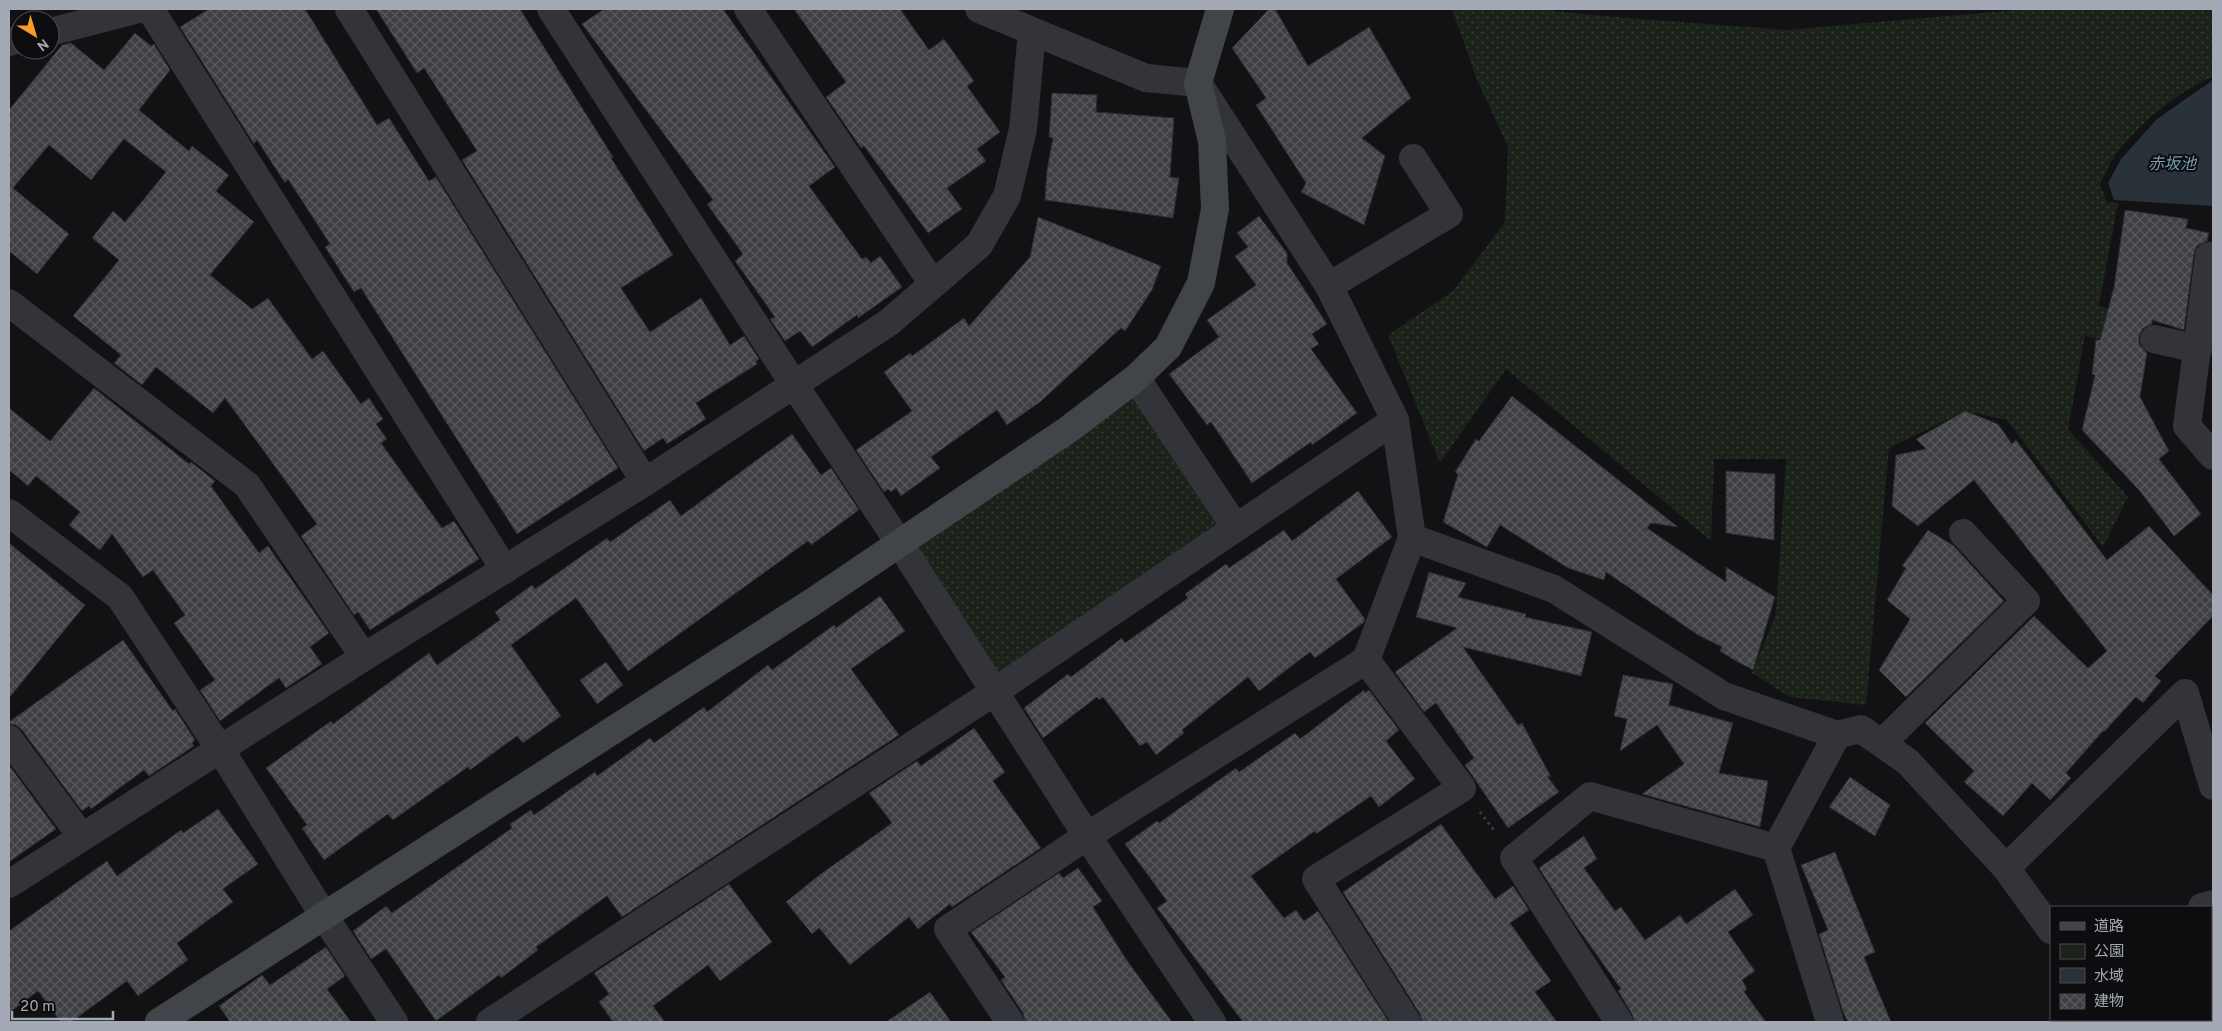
<svg xmlns="http://www.w3.org/2000/svg" width="2222" height="1031" viewBox="0 0 2222 1031" font-family="Overpass,'Noto Sans JP',sans-serif">
	<defs>
		<pattern id="green-dots" width="8" height="8" patternUnits="userSpaceOnUse" patternTransform="scale(1.25)"><rect width="8" height="8" fill="#1a221a"/><path d="M2 2h.1M6 6h.1" fill="none" stroke="#383f39" stroke-width="1.8" stroke-linecap="round"/></pattern>
		<pattern id="building-cross-hatch" width="8" height="8" patternUnits="userSpaceOnUse" patternTransform="scale(1.25)"><rect width="8" height="8" fill="#3e4044"/><path d="M0 0l8 8M0 8l8-8" fill="none" stroke="#57595d"/></pattern>
	</defs>
	<rect width="100%" height="100%" fill="#121214"/>
	<!-- green -->
	<g fill="url(#green-dots)">
		<path d="M1452,9H1537L1603,16L1786,30L2029,9H2213V77C2178,91 2136,126 2114,157C2109,165 2105,175 2100,184L2107,202L2118,203L2099,305L2137,321L2130,344L2085,336L2068,429L2128,497L2103,547L2007,420L1965,411L1889,448L1866,705L1790,697L1752,673L1776,614L1786,459H1714L1711,541L1506,369L1440,463L1388,335L1453,291L1505,222L1508,147L1477,80Z"/>
		<path d="M1136,378L1236,528L994,692L900,544Z"/>
	</g>
	<!-- water -->
	<path fill="#283238" d="M2213,80V206L2114,200L2108,183L2121,159L2157,119Z"/>
	<!-- building -->
	<g fill="url(#building-cross-hatch)" stroke="#2c2c30">
		<path d="M209,9H305L377,125L389,118L429,181L436,177L618,468L517,534L361,288L354,292L325,247L330,244L288,179L285,183L257,140L254,144L180,27Z"/>
		<path d="M376,9H520L613,157L611,158L673,255L621,288L650,332L701,298L730,345L744,336L759,359L756,361L757,364L696,403L706,419L667,444L663,438L644,451L462,160L477,151L424,68L417,73Z"/>
		<path d="M604,9H723L835,167L809,186L862,259L866,257L871,263L880,256L902,287L858,318L857,315L812,347L800,331L785,341L770,319L775,317L735,261L743,254L707,204L713,200L582,24Z"/>
		<path d="M794,9H900L929,50L944,39L974,81L967,86L1000,132L977,149L986,161L947,188L962,209L928,233L864,146L861,148L826,97L846,82Z"/>
		<path d="M1269,9H1275L1308,66L1369,27L1411,98L1362,138L1385,156L1364,225L1301,192L1306,183L1256,105L1266,98L1232,48Z"/>
		<path d="M135,33L151,46L154,44L170,70L139,110L189,151L192,146L229,175L216,191L254,222L210,275L252,309L268,298L312,359L323,351L361,404L369,398L383,419L376,424L387,439L381,443L442,528L454,521L479,559L370,630L358,612L354,615L301,536L317,524L225,398L213,413L156,367L142,385L114,363L121,355L73,316L119,260L92,238L113,211L125,222L166,172L124,139L91,180L49,145L13,188L69,234L37,274L9,251V110L62,45L71,43L104,70Z"/>
		<path d="M1052,93L1097,95L1096,112L1174,118L1170,177L1179,178L1173,218L1045,200L1047,170L1053,138L1049,137Z"/>
		<path d="M2125,210L2188,219L2186,228L2209,233L2207,241L2197,246L2194,254L2184,330L2152,320V324L2143,328L2139,336V344L2147,353L2140,397L2169,451L2159,459L2201,514L2174,536L2139,490L2082,430L2095,375L2092,374L2096,340H2100L2114,287Z"/>
		<path d="M1259,216L1287,253V263L1327,324L1312,334L1319,344L1311,349L1357,413L1312,445L1311,442L1252,483L1211,422L1207,425L1169,374L1219,337L1207,320L1256,285L1235,256L1248,247L1237,233Z"/>
		<path d="M1038,217L1161,266L1152,290L1125,331L1121,328L1040,402L1007,425L997,410L931,457L940,468L901,496L896,488L891,492L888,489L884,492L856,450L912,411L884,372L910,353L912,356L964,318L969,326L1030,257Z"/>
		<path d="M94,388L189,464L191,462L215,481L211,486L259,553L268,546L329,633L310,647L322,664L286,688L279,678L220,721L200,690L215,680L174,623L185,615L153,570L143,577L112,534L100,550L69,525L80,512L36,476L28,486L9,470V408L50,441Z"/>
		<path d="M1512,396L1678,527L1651,523L1647,528L1726,582V567L1775,597L1753,670L1731,658L1720,651L1722,647L1698,635L1606,572L1604,580L1568,568L1500,525L1487,547L1443,522L1458,474L1455,472L1476,439L1479,441Z"/>
		<path d="M1965,411L1998,424L2012,444L2016,440L2107,560L2149,526L2213,595V616L2155,676L2161,681L2143,703L2136,697L2104,732L2103,731L2066,773L2071,778L2050,800L2032,783L2003,816L1964,782L1974,771L1925,723L2034,616L2088,668L2107,651L1974,480L1918,526L1892,506L1896,455L1926,449L1916,439Z"/>
		<path d="M792,434L821,475L831,468L859,510L811,545L808,541L628,671L576,598L511,645L561,716L523,743L517,736L470,770L468,767L393,820L388,814L324,860L302,828L307,825L266,768L331,721L333,724L429,653L437,665L500,620L495,612L532,585L535,589L607,538L610,542L670,500L681,516Z"/>
		<path d="M1726,471L1775,474L1774,540L1726,533Z"/>
		<path d="M1358,491L1392,537L1336,579L1365,619L1363,623L1315,658L1310,652L1259,691L1248,677L1182,730L1184,733L1156,755L1147,742L1140,746L1103,697L1099,700L1097,697L1043,738L1024,708L1068,674L1071,677L1122,638L1125,643L1188,598L1185,594L1226,564L1229,568L1284,530L1292,541Z"/>
		<path d="M1928,530L1954,546L2004,601L1906,697L1879,670L1910,619L1887,600L1906,568L1902,566Z"/>
		<path d="M9,543L85,605L9,698Z"/>
		<path d="M1429,572L1466,583L1458,597L1526,614L1525,617L1592,632L1581,676L1463,647L1518,725L1522,723L1551,777L1547,776L1559,792L1508,828L1465,765L1474,758L1436,703L1424,712L1395,672L1457,628L1416,617Z"/>
		<path d="M880,596L905,631L851,669L899,735L622,917L607,896L536,947L538,950L501,978L499,975L436,1021L386,949L371,959L353,931L386,906L392,913L512,828L510,824L531,810L534,815L595,772L597,776L650,738L654,743L704,707L707,712L768,665L772,670L834,625L836,628Z"/>
		<path d="M123,640L173,711L175,709L195,740L192,743L194,746L149,776L144,770L91,809L89,806L82,811L22,730L16,725L9,724V722Z"/>
		<path d="M606,662L623,685L597,704L580,680Z"/>
		<path d="M1623,675L1673,684L1669,705L1733,723L1719,773L1768,781L1760,827L1642,794L1684,764L1657,725L1620,751L1627,719L1614,716Z"/>
		<path d="M1364,690L1365,693L1369,690L1399,730L1386,741L1415,779L1379,807L1371,796L1316,834L1315,831L1251,876L1284,918L1296,910L1304,921L1318,911L1389,1022H1243L1157,908L1167,901L1125,844L1157,821L1159,823L1236,768L1239,772L1295,733L1300,739Z"/>
		<path d="M974,728L1005,772L993,781L1041,848L952,907L950,904L918,929L909,917L850,965L819,928L812,934L786,902L818,876L892,823L869,793L917,761L921,766Z"/>
		<path d="M9,765L56,829L9,862Z"/>
		<path d="M1850,777L1890,805L1875,836L1829,807Z"/>
		<path d="M218,809L258,864L223,889L233,902L177,943L188,960L138,996L127,981L71,1022H61L38,991L9,1013V931L107,861L117,876L181,830L183,833Z"/>
		<path d="M1441,824L1495,899L1513,886L1529,910L1510,923L1551,981L1535,992L1557,1022H1422L1420,1014L1343,892Z"/>
		<path d="M1584,836L1597,859L1584,868L1615,911L1621,907L1645,940L1680,915L1686,924L1735,889L1753,915L1728,932L1755,971L1742,980L1747,989L1744,992L1766,1022H1634L1632,1014L1618,991L1621,989L1574,923L1539,868Z"/>
		<path d="M1835,852L1875,952L1864,957L1891,1022H1848L1843,1012L1819,934L1828,930L1801,865Z"/>
		<path d="M1078,868L1102,901L1093,907L1126,959L1172,1022H1025L1023,1013L1001,980L1005,977L971,932L1059,873L1063,878Z"/>
		<path d="M729,884L772,942L720,981L708,965L653,1006L665,1022H613L599,1002L609,994L594,973Z"/>
		<path d="M326,947L345,976L327,989L351,1022H230L219,1006L262,975L270,985Z"/>
		<path d="M930,992L951,1022H886Z"/>
	</g>
	<g fill="none" stroke-linecap="round" stroke-linejoin="round">
		<!-- path -->
		<path stroke="#393b40" stroke-width="3" stroke-dasharray="2.5 4" stroke-linecap="butt" d="M1480,812L1496,833"/>
		<!-- street -->
		<g stroke="#333439" stroke-width="28">
			<path d="M150,9L505,570"/>
			<path d="M349,9L645,482"/>
			<path d="M551,9L793,383L900,544L1087,836L1212,1022"/>
			<path d="M748,9L933,284"/>
			<path d="M979,9L1146,78L1198,83L1329,286L1395,420L1412,538L1366,660L1087,836L948,929L1010,1022"/>
			<path d="M50,32L139,9"/>
			<path d="M9,42L20,39"/>
			<path d="M2209,256L2187,426L2213,456"/>
			<path d="M1329,286L1449,214L1413,158"/>
			<path d="M9,303L247,485L364,657"/>
			<path d="M2154,339L2198,349"/>
			<path d="M1136,378L1236,528"/>
			<path d="M9,513L120,597L220,749L324,916L394,1022"/>
			<path d="M1412,538L1554,589L1724,696L1837,735L1776,848L1830,1022"/>
			<path d="M1366,660L1462,788L1316,879L1407,1022"/>
			<path d="M1837,735L1861,729L1908,762L2006,868L2051,930"/>
			<path d="M9,739L82,837"/>
			<path d="M1882,743L2026,601L1963,533"/>
			<path d="M2006,868L2185,693L2213,786"/>
			<path d="M9,884L364,657L645,482L888,323L979,245L1007,196L1023,129L1032,32"/>
			<path d="M2202,907L2213,904"/>
			<path d="M2158,1020L2162,1022"/>
			<path d="M490,1022L994,692L1395,420"/>
			<path d="M1619,1022L1514,858L1590,796L1776,848"/>
		</g>
		<!-- secondary -->
		<path stroke="#414449" stroke-width="28" d="M159,1022L811,603L1069,429L1136,378L1168,347L1201,283L1215,209L1212,141L1198,83L1220,9"/>
	</g>
	<g text-anchor="middle" stroke-width="4" stroke-linejoin="round" paint-order="stroke">
		<!-- water labels -->
		<g font-size="16" font-style="italic" fill="#789cb2" stroke="#0d0d0f">
			<text x="2172" y="169">赤坂池</text>
		</g>
	</g>
	<!-- border -->
	<rect width="2222" height="1031" fill="none" stroke="#a3aab5" stroke-width="20"/>
	<!-- legend -->
	<rect x="2050" y="906" width="162" height="115" fill="#0d0d0f" stroke="#494c51"/>
	<rect x="2060" y="922" width="25" height="8" fill="#414449" stroke="#494c51"/>
	<text x="2094" y="931" font-size="15" fill="#a3aab5">道路</text>
	<rect x="2060" y="944" width="25" height="15" fill="#1a221a" stroke="#494c51"/>
	<text x="2094" y="956" font-size="15" fill="#a3aab5">公園</text>
	<rect x="2060" y="968" width="25" height="15" fill="#283238" stroke="#494c51"/>
	<text x="2094" y="981" font-size="15" fill="#a3aab5">水域</text>
	<rect x="2060" y="994" width="25" height="15" fill="url(#building-cross-hatch)" stroke="#494c51"/>
	<text x="2094" y="1006" font-size="15" fill="#a3aab5">建物</text>
	<!-- north arrow -->
	<g transform="translate(35 35) rotate(142)"><circle r="24" fill="#0d0d0f" stroke="#494c51"/>
	<path d="M0-4L9 19L0 12L-9 19Z" fill="#f89d26"/>
	<text y="-8" font-size="14" font-weight="bold" text-anchor="middle" fill="#a3aab5">N</text>
	</g>
	<!-- scale -->
	<path d="M12 1011v8h101v-8" fill="none" stroke="#a3aab5" stroke-width="2.5"/>
	<text x="20" y="1011" font-size="15" fill="#a3aab5" stroke="#0d0d0f" stroke-width="4" paint-order="stroke">20 m</text>
</svg>
